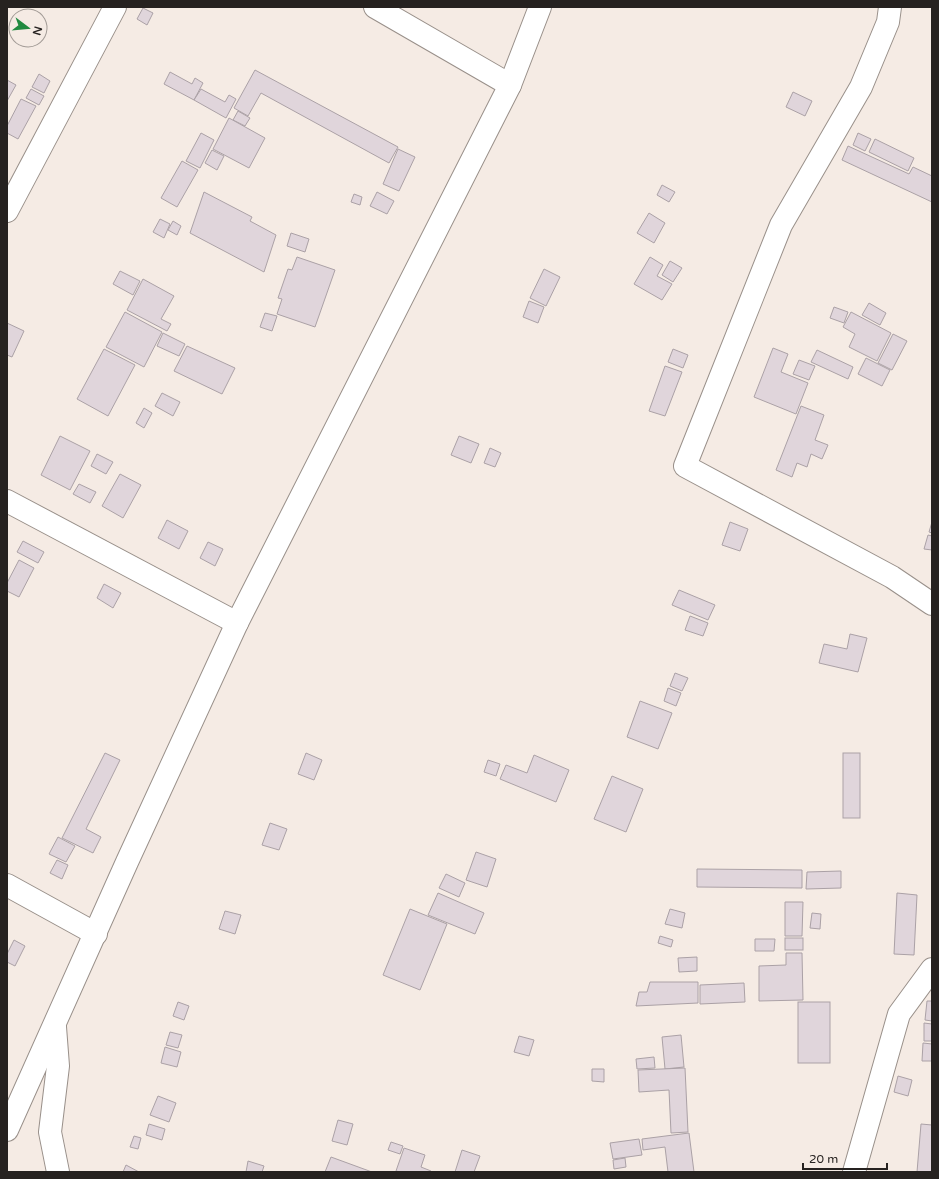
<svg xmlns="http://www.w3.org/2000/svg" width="939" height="1179" viewBox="0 0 939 1179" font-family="'Varela Round',sans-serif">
	<rect width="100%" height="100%" fill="#f5ebe4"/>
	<!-- building -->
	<g fill="#e0d5db" stroke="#aba1a6">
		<path d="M143,8L153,13L147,25L137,19Z"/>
		<path d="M255,70L398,147L389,163L261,93L248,116L234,108Z"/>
		<path d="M170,72L192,84L195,78L203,83L194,100L164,84Z"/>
		<path d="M39,74L50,81L44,93L32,87Z"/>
		<path d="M7,80L16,85L7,101Z"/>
		<path d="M31,89L44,96L39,105L26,98Z"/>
		<path d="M201,89L225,102L229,95L236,99L226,118L194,100Z"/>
		<path d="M793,92L812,101L805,116L786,107Z"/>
		<path d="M21,99L36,106L18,139L7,133V126Z"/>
		<path d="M238,111L250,118L245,126L233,120Z"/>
		<path d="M229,118L265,138L249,168L213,149Z"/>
		<path d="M201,133L214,140L200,168L186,161Z"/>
		<path d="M858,133L871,139L865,151L853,145Z"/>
		<path d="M875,139L914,158L908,171L869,152Z"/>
		<path d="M848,146L909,174L913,167L932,176V202L842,160Z"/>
		<path d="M398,149L415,157L399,191L383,184Z"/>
		<path d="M212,150L224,156L217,170L205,163Z"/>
		<path d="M182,161L198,170L177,207L161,198Z"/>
		<path d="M662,185L675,192L669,202L657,195Z"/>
		<path d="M204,192L252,217L250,221L276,235L264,272L190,233Z"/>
		<path d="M377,192L394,201L387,214L370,206Z"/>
		<path d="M354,194L362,197L360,205L351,202Z"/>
		<path d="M649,213L665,223L654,243L637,233Z"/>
		<path d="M160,219L170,224L164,238L153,232Z"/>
		<path d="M173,221L181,226L177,235L168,230Z"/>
		<path d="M291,233L309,239L305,252L287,246Z"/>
		<path d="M297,257L335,270L315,327L277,314L282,299L278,298L288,269L292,270Z"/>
		<path d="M650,257L663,265L657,276L672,284L662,300L634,284Z"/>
		<path d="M670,261L682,268L673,282L662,275Z"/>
		<path d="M544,269L560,277L546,306L530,298Z"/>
		<path d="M120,271L140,281L133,295L113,284Z"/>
		<path d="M143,279L174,296L161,319L171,324L167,331L127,310Z"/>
		<path d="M529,301L544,307L538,323L523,317Z"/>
		<path d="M869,303L886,313L880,325L862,315Z"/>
		<path d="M834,307L848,312L844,323L830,318Z"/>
		<path d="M125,312L162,332L144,367L106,347Z"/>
		<path d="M851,312L891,333L877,361L849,347L855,334L843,327Z"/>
		<path d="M265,313L277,316L272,331L260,327Z"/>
		<path d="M7,323L24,331L12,357L7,355Z"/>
		<path d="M163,333L185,344L179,356L157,346Z"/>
		<path d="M893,334L907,341L892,370L878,363Z"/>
		<path d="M187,346L235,368L222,394L174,371Z"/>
		<path d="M773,348L788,354L781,372L808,383L796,414L754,397Z"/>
		<path d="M104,349L135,365L108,416L77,399Z"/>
		<path d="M673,349L688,355L683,368L668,362Z"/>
		<path d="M817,350L853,367L848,379L811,362Z"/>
		<path d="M866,358L890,370L882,386L858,374Z"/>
		<path d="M799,360L815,366L809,380L793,374Z"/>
		<path d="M665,366L682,372L665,416L649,411Z"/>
		<path d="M162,393L180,402L173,416L155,406Z"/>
		<path d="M801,406L824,415L815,440L828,445L822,459L811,454L807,467L797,463L792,477L776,470Z"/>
		<path d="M144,408L152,413L144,428L136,423Z"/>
		<path d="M60,436L90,451L70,490L41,475Z"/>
		<path d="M459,436L479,444L471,463L451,455Z"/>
		<path d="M490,448L501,453L495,467L484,463Z"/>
		<path d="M97,454L113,462L106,474L91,466Z"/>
		<path d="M120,474L141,485L123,518L102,506Z"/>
		<path d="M79,484L96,492L90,503L73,494Z"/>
		<path d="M167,520L188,531L179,549L158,538Z"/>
		<path d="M730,522L748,529L740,551L722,545Z"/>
		<path d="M932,522V533L929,532Z"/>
		<path d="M928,535L932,536V550L924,549Z"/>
		<path d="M23,541L44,552L38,563L17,552Z"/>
		<path d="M208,542L223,549L215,566L200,558Z"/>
		<path d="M19,560L34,568L19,597L7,591V583Z"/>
		<path d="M104,584L121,593L113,608L97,598Z"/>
		<path d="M679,590L715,605L708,620L672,605Z"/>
		<path d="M690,616L708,623L703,636L685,630Z"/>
		<path d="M850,634L867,638L858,672L819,663L824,644L847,649Z"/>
		<path d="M675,673L688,678L682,691L670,686Z"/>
		<path d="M668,688L681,693L676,706L664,701Z"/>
		<path d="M640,701L672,713L658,749L627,737Z"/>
		<path d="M105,753L120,760L86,829L101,837L93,853L62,838Z"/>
		<path d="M306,753L322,760L314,780L298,774Z"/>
		<rect x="843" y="753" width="17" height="65"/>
		<path d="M534,755L569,770L556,802L500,779L506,765L527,773Z"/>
		<path d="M488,760L500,764L496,776L484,772Z"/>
		<path d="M612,776L643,789L626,832L594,819Z"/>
		<path d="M270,823L287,829L279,850L262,845Z"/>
		<path d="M58,837L75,846L66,862L49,854Z"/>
		<path d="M476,852L496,859L487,887L466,880Z"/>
		<path d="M57,860L68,865L62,879L50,873Z"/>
		<path d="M697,869L802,870V888L697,887Z"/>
		<path d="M841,871V888L806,889L807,872Z"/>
		<path d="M446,874L465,883L459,897L439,888Z"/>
		<path d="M438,893L484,913L475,934L428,915Z"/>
		<path d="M897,893L917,895L914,955L894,954Z"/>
		<path d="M785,902H803L802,936H785Z"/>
		<path d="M410,909L447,924L420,990L383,975Z"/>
		<path d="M670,909L685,913L682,928L665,924Z"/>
		<path d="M225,911L241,915L235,934L219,929Z"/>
		<path d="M812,913L821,914L820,929L810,928Z"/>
		<path d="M660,936L673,940L671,947L658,943Z"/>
		<rect x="785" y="938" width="18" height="12"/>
		<path d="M755,939H775L774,951H755Z"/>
		<path d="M14,940L25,946L15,966L7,962V954Z"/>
		<path d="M786,953H802L803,1000L759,1001V966L786,965Z"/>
		<path d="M697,957V971L679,972L678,958Z"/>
		<path d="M650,982H698V1003L636,1006L639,992H647Z"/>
		<path d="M744,983L745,1002L700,1004V985Z"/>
		<path d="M927,1001H932V1021L925,1020Z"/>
		<path d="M178,1002L189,1006L184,1020L173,1016Z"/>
		<rect x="798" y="1002" width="32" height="61"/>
		<path d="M924,1023L932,1024V1041H924Z"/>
		<path d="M170,1032L182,1035L178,1048L166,1045Z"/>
		<path d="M681,1035L684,1067L665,1069L662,1037Z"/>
		<path d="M519,1036L534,1040L529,1056L514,1052Z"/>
		<path d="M923,1043L932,1044V1061H922Z"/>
		<path d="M165,1047L181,1052L177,1067L161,1063Z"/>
		<path d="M654,1057L655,1068L637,1069L636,1059Z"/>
		<path d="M685,1068L688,1132L671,1133L669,1090L639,1092L638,1070Z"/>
		<path d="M592,1069H604V1082L592,1081Z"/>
		<path d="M898,1076L912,1080L908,1096L894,1092Z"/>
		<path d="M158,1096L176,1103L169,1122L150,1115Z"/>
		<path d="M338,1120L353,1124L347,1145L332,1141Z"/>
		<path d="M149,1124L165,1129L162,1140L146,1135Z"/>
		<path d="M921,1124L932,1125V1172H917Z"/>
		<path d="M689,1133L694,1172H668L665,1147L643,1150L642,1139Z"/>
		<path d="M134,1136L141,1138L138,1149L130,1147Z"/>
		<path d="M639,1139L642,1155L613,1159L610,1143Z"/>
		<path d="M391,1142L403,1146L400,1154L388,1150Z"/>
		<path d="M404,1148L425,1155L421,1167L431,1171V1172H400L396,1171Z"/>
		<path d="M462,1150L480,1156L474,1172H455Z"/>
		<path d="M331,1157L372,1172H325Z"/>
		<path d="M625,1158L626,1167L614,1169L613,1160Z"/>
		<path d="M248,1161L264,1166L262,1172H246Z"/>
		<path d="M126,1165L139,1172H123Z"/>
	</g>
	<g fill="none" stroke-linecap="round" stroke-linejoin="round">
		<!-- street casing -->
		<g stroke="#99908a" stroke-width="24">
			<g id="street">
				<path d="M375,7L510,85"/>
				<path d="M890,7L888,22L861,87L781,225L685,466L892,577L932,604"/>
				<path d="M7,211L115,7"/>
				<path d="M7,501L237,623"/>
				<path d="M7,885L96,934"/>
				<path d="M55,1027L58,1066L50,1132L58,1172"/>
				<path d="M7,1130L127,862L237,623L510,85L540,7"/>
				<path d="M854,1172L899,1014L932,969"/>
			</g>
		</g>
		<!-- street -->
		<use href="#street" stroke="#fff" stroke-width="22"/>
	</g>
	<!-- border -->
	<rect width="939" height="1179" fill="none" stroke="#262220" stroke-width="16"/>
	<!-- north arrow -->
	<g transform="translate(28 28) rotate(106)"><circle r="19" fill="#f5ebe4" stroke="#a29b96"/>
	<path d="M0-3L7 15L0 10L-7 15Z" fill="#218a40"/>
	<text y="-6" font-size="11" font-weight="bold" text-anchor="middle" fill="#262220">N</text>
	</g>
	<!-- scale -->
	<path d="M803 1163v6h84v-6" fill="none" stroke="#262220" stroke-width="2"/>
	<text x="809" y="1163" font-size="12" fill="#262220" stroke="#f5ebe4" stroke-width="3" paint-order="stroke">20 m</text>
</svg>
